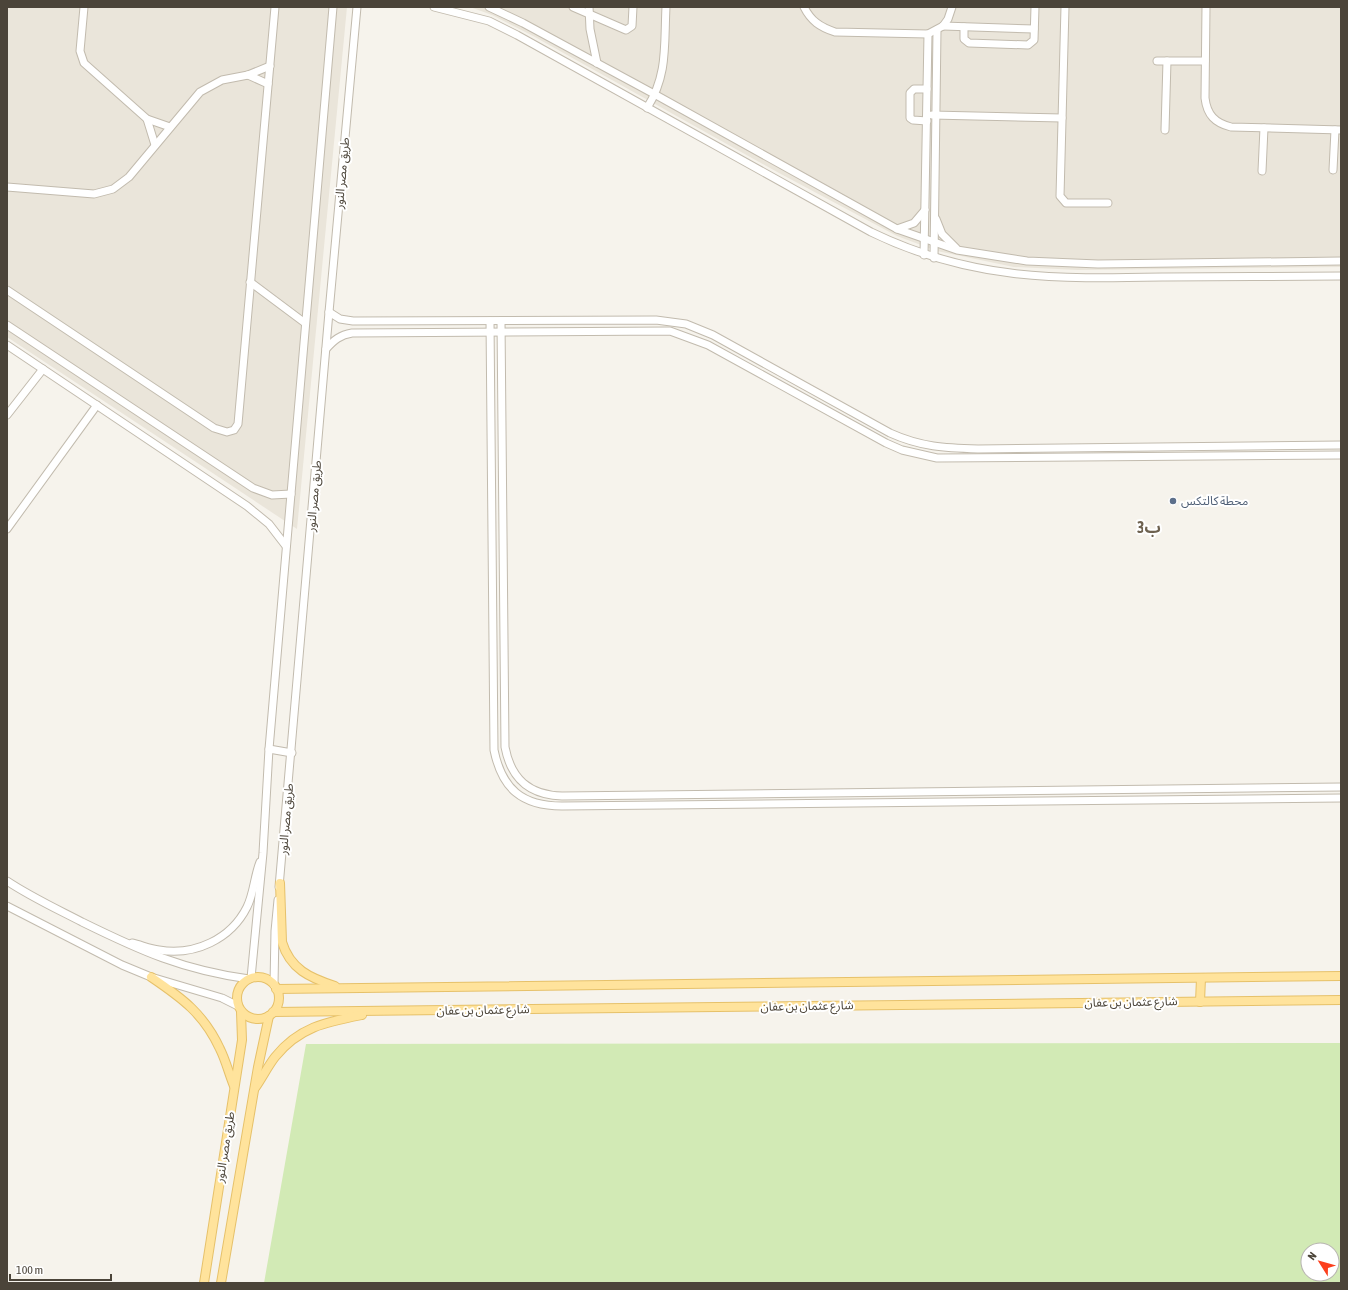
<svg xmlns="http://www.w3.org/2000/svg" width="1348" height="1290" viewBox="0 0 1348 1290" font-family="'Asap Condensed','Noto Sans Arabic',sans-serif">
	<rect width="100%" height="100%" fill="#f6f3ec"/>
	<!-- residential -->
	<g fill="#eae5da">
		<path d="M7,7H347L297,529L7,337Z"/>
		<path d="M470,7H1341V267L1078,270L1014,267L937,251L897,236L779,173L533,36L492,15Z"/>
	</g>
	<!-- green -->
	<path fill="#d2eab5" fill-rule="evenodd" d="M1341,1043V1283H264L306,1044ZM1308,1250H1332V1274H1308Z"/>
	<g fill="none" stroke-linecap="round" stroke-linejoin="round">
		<!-- minor casing -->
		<g stroke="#c2bbae" stroke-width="9">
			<g id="minor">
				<path d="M84,7L80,51L84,63L147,119L170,127"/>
				<path d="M434,7L489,21L517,35L871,232C972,281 1057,279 1165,277C1224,277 1282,276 1341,276"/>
				<path d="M489,7L523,23L656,95L897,229L957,250L1027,261L1098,264L1341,261"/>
				<path d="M573,7L626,30L632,26L633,7"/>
				<path d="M589,7L590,29L597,63"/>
				<path d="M804,7C811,21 820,27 835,32L928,34L943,26L948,19L952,7"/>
				<path d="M1065,7L1060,196L1066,203H1108"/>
				<path d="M1206,7L1205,98C1207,115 1215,123 1231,127L1341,130"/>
				<path d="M943,26L1034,29"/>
				<path d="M964,27V39L969,43L1028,45L1034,40L1035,7"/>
				<path d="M1157,61H1205"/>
				<path d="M248,75L268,84"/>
				<path d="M647,108C668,75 664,45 666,7"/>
				<path d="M932,115L1062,118"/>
				<path d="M147,119L155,145"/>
				<path d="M927,121L913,120L910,118V93L914,89H927"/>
				<path d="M1165,130L1167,61"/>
				<path d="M1333,170L1335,130"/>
				<path d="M1262,171L1264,128"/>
				<path d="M7,187L94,194L113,189L129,177L200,92L222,80L248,75L270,66"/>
				<path d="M936,219L942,234L956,248"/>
				<path d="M897,229L914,223L925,210"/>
				<path d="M924,255L928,34"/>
				<path d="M934,258L937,30"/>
				<path d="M250,282L305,323"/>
				<path d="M7,290L214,428L227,432L234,430L238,424L275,7"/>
				<path d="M329,312L340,319L353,321L656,320L686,324L713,335L890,433C921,447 945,448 978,449L1341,445"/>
				<path d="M490,321L494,750C502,789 522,806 562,806L1341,798"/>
				<path d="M501,321L505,747C511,779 529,795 562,796L1341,787"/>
				<path d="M7,325L253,488L272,495L291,494"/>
				<path d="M7,345L247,506L269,524L286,546"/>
				<path d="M326,349C334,340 340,335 352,333L670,331L708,345L886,443L902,450L937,458L1341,455"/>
				<path d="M7,415L43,369"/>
				<path d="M7,529L97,405"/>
				<path d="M269,749L292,753"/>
				<path d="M7,881C31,897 57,909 82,922C141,951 183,970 249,979"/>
				<path d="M279,887L329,312L357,7"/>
				<path d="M7,906L122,965L151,977L222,998L238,1006"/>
				<path d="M132,943C141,945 150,949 159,950C195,956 231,939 247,907C254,893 254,877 260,862"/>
				<path d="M251,978L263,853L269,749L333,7"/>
				<path d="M274,985L275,931L278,900"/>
			</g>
		</g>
		<!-- major casing -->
		<g stroke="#e6c16a" stroke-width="10">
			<g id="major">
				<path d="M280,883L282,942C290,969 310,978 335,986"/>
				<path d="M151,977C182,998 204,1014 220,1049C226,1061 229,1074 234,1086"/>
				<circle cx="258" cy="998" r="21"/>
				<path d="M276,989L1341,976"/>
				<path d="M1200,1002L1201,978"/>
				<path d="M273,1012L1341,1000"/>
				<path d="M255,1088C262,1078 268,1066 275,1057C299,1027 326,1022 362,1015"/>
				<path d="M204,1283L242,1040L241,1012"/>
				<path d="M221,1283L258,1067L269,1016"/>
			</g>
		</g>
		<!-- minor -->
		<use href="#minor" stroke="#fff" stroke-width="7"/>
		<!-- major -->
		<use href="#major" stroke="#ffe39c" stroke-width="8"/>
	</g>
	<!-- markers -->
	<circle fill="#5c6f8a" stroke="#fff" stroke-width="1.5" cx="1173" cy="501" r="4"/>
	<g text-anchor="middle" stroke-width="4" stroke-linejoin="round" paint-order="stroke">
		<!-- street labels -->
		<g font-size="12" fill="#4b4439" stroke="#fff">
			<text transform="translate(342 173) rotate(-85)" y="4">طريق مصر النور</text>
			<text transform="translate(314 496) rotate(-85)" y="4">طريق مصر النور</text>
			<text transform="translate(286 819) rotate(-85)" y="4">طريق مصر النور</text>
			<text transform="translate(1131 1002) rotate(-1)" y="4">شارع عثمان بن عفان</text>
			<text transform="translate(807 1006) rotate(-1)" y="4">شارع عثمان بن عفان</text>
			<text transform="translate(483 1010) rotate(-1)" y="4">شارع عثمان بن عفان</text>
			<text transform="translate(225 1147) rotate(-81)" y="4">طريق مصر النور</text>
		</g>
		<!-- service labels -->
		<g font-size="12" fill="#4e5e75" stroke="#fff" text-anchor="start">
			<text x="1181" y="505">محطة كالتكس</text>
		</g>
		<!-- district labels -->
		<g font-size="16" font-weight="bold" fill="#6e6250" stroke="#fff">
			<text x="1149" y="533">ب3</text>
		</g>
	</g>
	<!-- border -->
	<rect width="1348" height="1290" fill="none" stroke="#4b4439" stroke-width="16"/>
	<!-- north arrow -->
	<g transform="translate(1320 1262) rotate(307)"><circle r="19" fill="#ffffff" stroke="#b7b4b0"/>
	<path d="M0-3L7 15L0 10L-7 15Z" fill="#fc3f1d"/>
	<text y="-6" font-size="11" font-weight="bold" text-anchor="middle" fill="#4b4439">N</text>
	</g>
	<!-- scale -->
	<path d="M10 1274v6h101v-6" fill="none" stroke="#4b4439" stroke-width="2"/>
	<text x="16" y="1274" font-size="12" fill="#4b4439" stroke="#ffffff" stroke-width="3" paint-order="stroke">100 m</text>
</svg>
